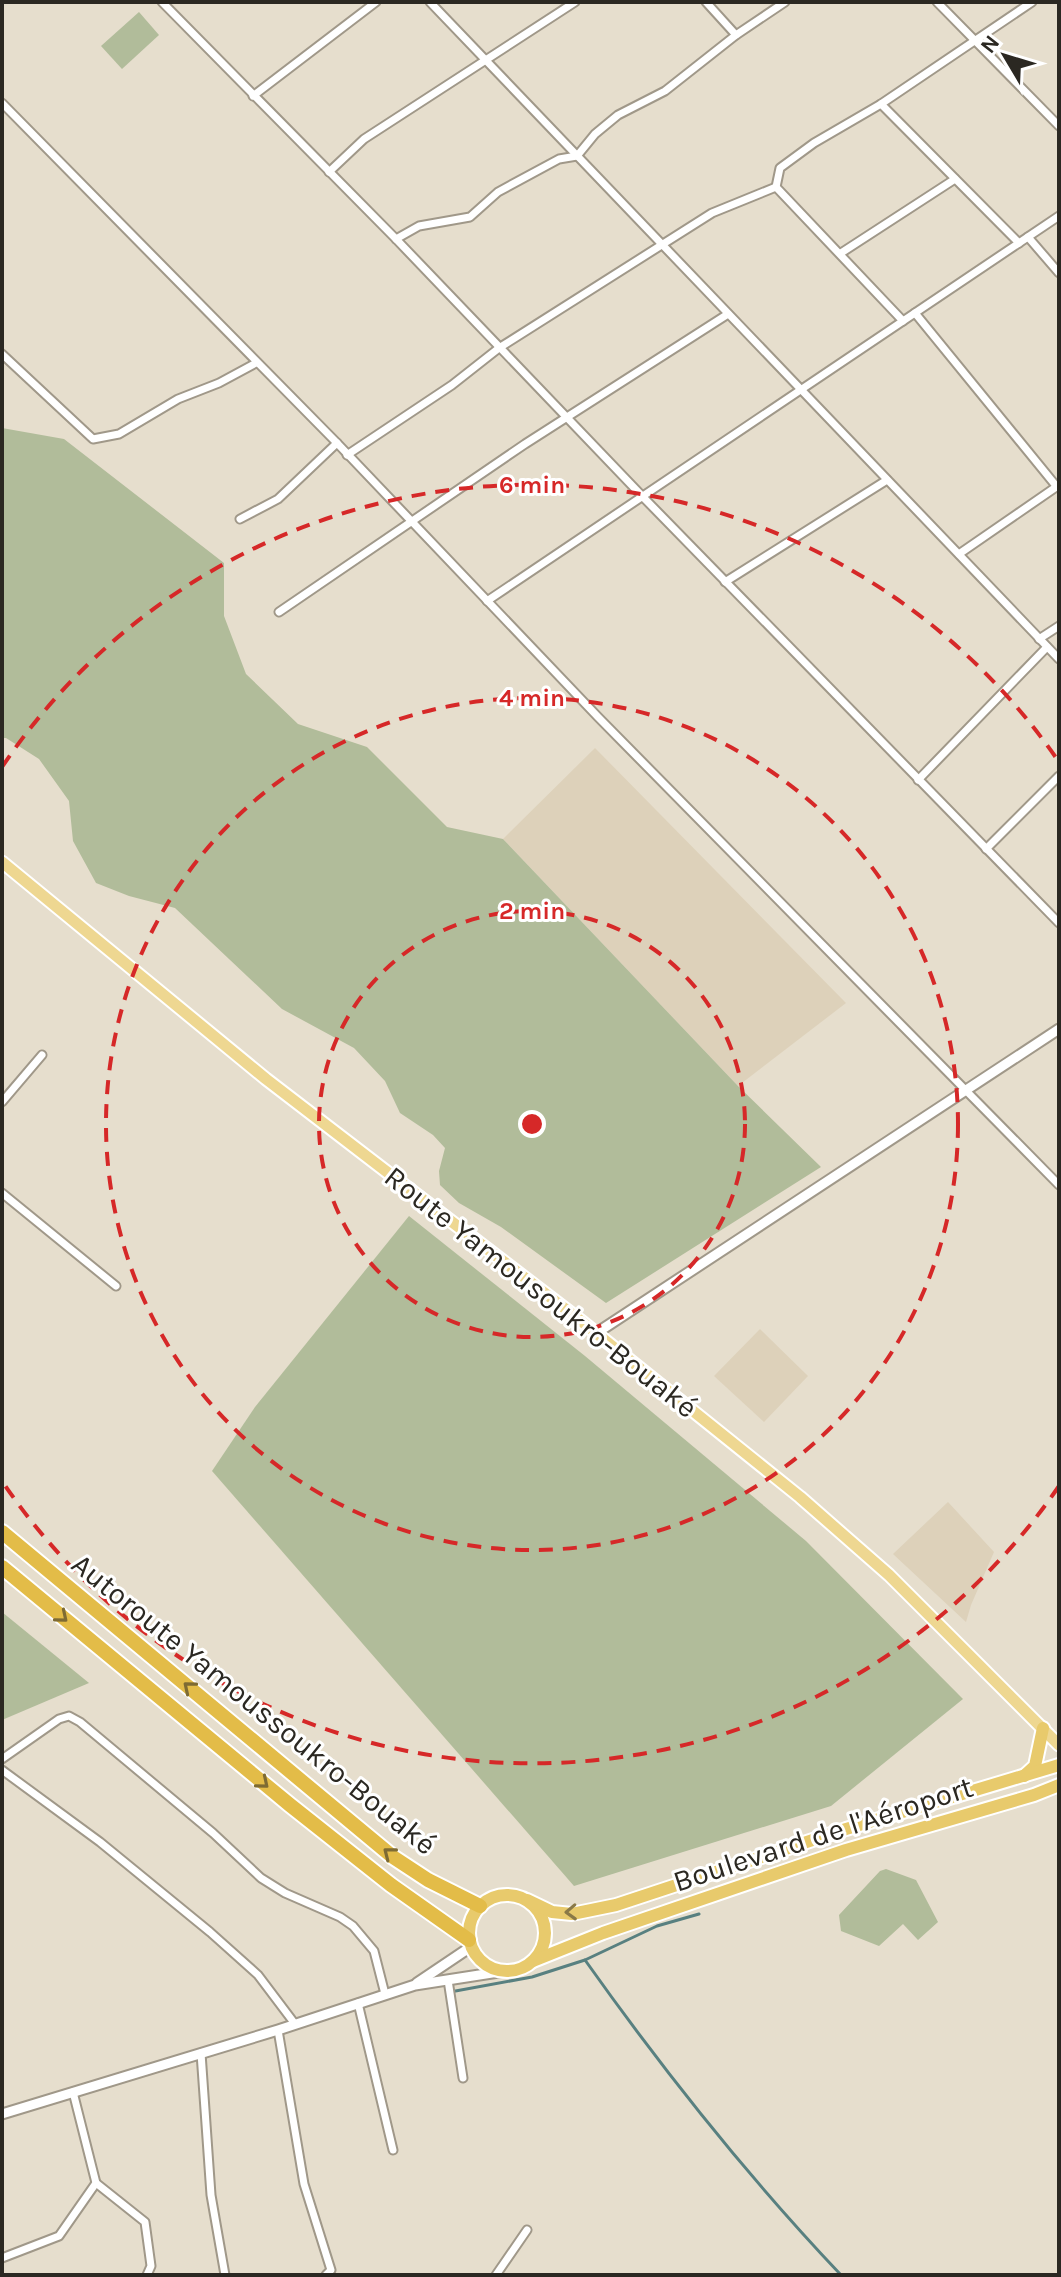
<svg xmlns="http://www.w3.org/2000/svg" width="1061" height="2277" viewBox="0 0 1061 2277" font-family="Karla,sans-serif">
	<rect width="100%" height="100%" fill="#e6decd"/>
	<!-- built -->
	<g fill="#ddd1ba">
		<path d="M595,748L846,1003L738,1086L503,839Z"/>
		<path d="M760,1329L808,1376L764,1422L714,1376Z"/>
		<path d="M948,1502L994,1552L971,1605L966,1622L893,1554Z"/>
	</g>
	<!-- green -->
	<g fill="#b1bc9a">
		<path d="M139,12L159,35L122,69L101,46Z"/>
		<path d="M2,428L64,439L224,563V616L246,674L298,724L367,747L447,827L503,839L738,1086L821,1167L606,1303L501,1227L459,1203L440,1185L439,1171L445,1148L433,1135L400,1113L385,1081L354,1048L282,1009L175,908L129,896L96,883L73,841L69,801L39,759L6,738H2Z"/>
		<path d="M409,1216L585,1356L806,1541L963,1699L831,1806L574,1886L212,1471L255,1407Z"/>
		<path d="M2,1612L89,1683L2,1720Z"/>
		<path d="M886,1869L916,1880L938,1922L918,1940L903,1924L879,1946L841,1931L839,1915L880,1871Z"/>
	</g>
	<g fill="none" stroke-linecap="round" stroke-linejoin="round">
		<!-- stream -->
		<g stroke="#588080" stroke-width="3">
			<path d="M585,1960C663,2070 748,2177 841,2275"/>
			<path d="M450,1992L532,1977L585,1960L657,1926L699,1914"/>
		</g>
		<!-- minor casing -->
		<g stroke="#a09889" stroke-width="11">
			<g id="minor">
				<path d="M162,2L396,239L643,497L1059,923"/>
				<path d="M430,2L1059,659"/>
				<path d="M706,2L736,35"/>
				<path d="M937,2L1059,126"/>
				<path d="M253,96L376,2"/>
				<path d="M2,103L337,443L598,717L1059,1185"/>
				<path d="M881,104L1019,243"/>
				<path d="M329,172L364,139L575,2"/>
				<path d="M776,187L780,168L814,143L881,104L1032,2"/>
				<path d="M776,187L903,321"/>
				<path d="M1028,237L1059,273"/>
				<path d="M396,239L419,226L470,217L498,192L559,159L577,156L595,134L618,115L665,91L736,35L785,2"/>
				<path d="M841,253L955,179"/>
				<path d="M915,313L1057,487"/>
				<path d="M2,354L93,439L119,434L178,399L219,383L256,363"/>
				<path d="M347,455L452,385L499,348L712,213L776,187"/>
				<path d="M240,519L278,499L337,443"/>
				<path d="M959,554L1059,485"/>
				<path d="M725,582L887,480"/>
				<path d="M487,601L1059,216"/>
				<path d="M279,612L525,444L728,314"/>
				<path d="M1039,639L1059,626"/>
				<path d="M918,780L1047,647"/>
				<path d="M986,849L1059,776"/>
				<path d="M2,1102L42,1055"/>
				<path d="M2,1193L116,1286"/>
				<path d="M2,1759L59,1719L69,1716L80,1722L213,1833L261,1878L285,1893L340,1917L353,1926L374,1951L385,1994"/>
				<path d="M2,1770L100,1842L210,1932L258,1975L295,2024"/>
				<path d="M448,1980L463,2078"/>
				<path d="M358,2003L393,2150"/>
				<path d="M278,2030L304,2184L331,2270L326,2275"/>
				<path d="M201,2053L211,2195L225,2275"/>
				<path d="M96,2183L145,2222L151,2266L147,2275"/>
				<path d="M2,2258L59,2236L96,2183L73,2092"/>
				<path d="M496,2275L527,2230"/>
			</g>
		</g>
		<!-- tertiary casing -->
		<g stroke="#a09889" stroke-width="13">
			<g id="tertiary">
				<path d="M595,1334L1059,1029"/>
				<path d="M417,1983L472,1946"/>
				<path d="M2,2114L278,2030L415,1985L505,1971"/>
			</g>
		</g>
		<!-- primary casing -->
		<g stroke="#fff" stroke-width="15">
			<path id="primary" d="M2,862L266,1079L581,1321L800,1497L889,1575L1059,1745"/>
		</g>
		<!-- trunk casing -->
		<g stroke="#fff" stroke-width="16">
			<g id="trunk">
				<path d="M1024,1776L1035,1766L1043,1728"/>
				<circle cx="507" cy="1933" r="38"/>
				<path d="M527,1900L552,1912L572,1914L616,1905L846,1829L1059,1765"/>
				<path d="M533,1961L603,1933L846,1850L1034,1795L1059,1785"/>
			</g>
		</g>
		<!-- motorway casing -->
		<g stroke="#fff" stroke-width="18">
			<g id="motorway">
				<path d="M2,1532L393,1857L428,1880L480,1906"/>
				<path d="M2,1567L290,1805L391,1885L469,1940"/>
			</g>
		</g>
		<!-- minor -->
		<use href="#minor" stroke="#fff" stroke-width="7"/>
		<!-- tertiary -->
		<use href="#tertiary" stroke="#fff" stroke-width="9"/>
		<!-- primary -->
		<use href="#primary" stroke="#eed791" stroke-width="11"/>
		<!-- trunk -->
		<use href="#trunk" stroke="#e8ca6c" stroke-width="12"/>
		<!-- motorway -->
		<use href="#motorway" stroke="#e3bc48" stroke-width="14"/>
	</g>
	<!-- one-way arrows -->
	<defs><path id="oneway-chevron" d="M-2-3.5L2.5 0L-2 3.5" fill="none" stroke-width="1.6" stroke-linecap="round" stroke-linejoin="round" transform="scale(2)"/></defs>
	<g stroke="#7e6b33">
		<use href="#oneway-chevron" transform="translate(62 1617) rotate(40)"/>
		<use href="#oneway-chevron" transform="translate(189 1687) rotate(-140)"/>
		<use href="#oneway-chevron" transform="translate(263 1783) rotate(40)"/>
		<use href="#oneway-chevron" transform="translate(389 1853) rotate(-142)"/>
	</g>
	<use stroke="#8a7947" href="#oneway-chevron" transform="translate(571 1912) rotate(178)"/>
	<!-- distance rings -->
	<g fill="none" stroke="#d62828" stroke-width="4" stroke-dasharray="14 10">
		<circle cx="532" cy="1124" r="213"/>
		<circle cx="532" cy="1124" r="426"/>
		<path d="M1059 1486A639 639 0 0 1 2 1481M2 767A639 639 0 0 1 1059 762"/>
	</g>
	<g text-anchor="middle" stroke-width="6" stroke-linejoin="round" paint-order="stroke">
		<!-- street labels -->
		<g font-size="30" fill="#2b2822" stroke="#fff">
			<text transform="translate(541 1292) rotate(38)" y="10">Route Yamousoukro-Bouaké</text>
			<text transform="translate(254 1704) rotate(39)" y="10">Autoroute Yamoussoukro-Bouaké</text>
			<text transform="translate(823 1834) rotate(-18)" y="10">Boulevard de l'Aéroport</text>
		</g>
	</g>
	<circle cx="532" cy="1124" r="12" fill="#d62828" stroke="#fff" stroke-width="4"/>
	<g font-size="24" text-anchor="middle" font-weight="bold" fill="#d62828" stroke="#fff" stroke-width="6" stroke-linejoin="round" paint-order="stroke">
		<text x="532" y="493">6 min</text>
		<text x="532" y="706">4 min</text>
		<text x="532" y="919">2 min</text>
	</g>
	<!-- border -->
	<rect width="1061" height="2277" fill="none" stroke="#2b2822" stroke-width="8"/>
	<!-- north arrow -->
	<g transform="translate(1005 56) rotate(308)" stroke="#ffffff" stroke-width="6" paint-order="stroke">
	<path d="M0-6L14 30L0 20L-14 30Z" fill="#2b2822"/>
	<text y="-12" font-size="22" font-weight="bold" text-anchor="middle" fill="#2b2822">N</text>
	</g>
</svg>
